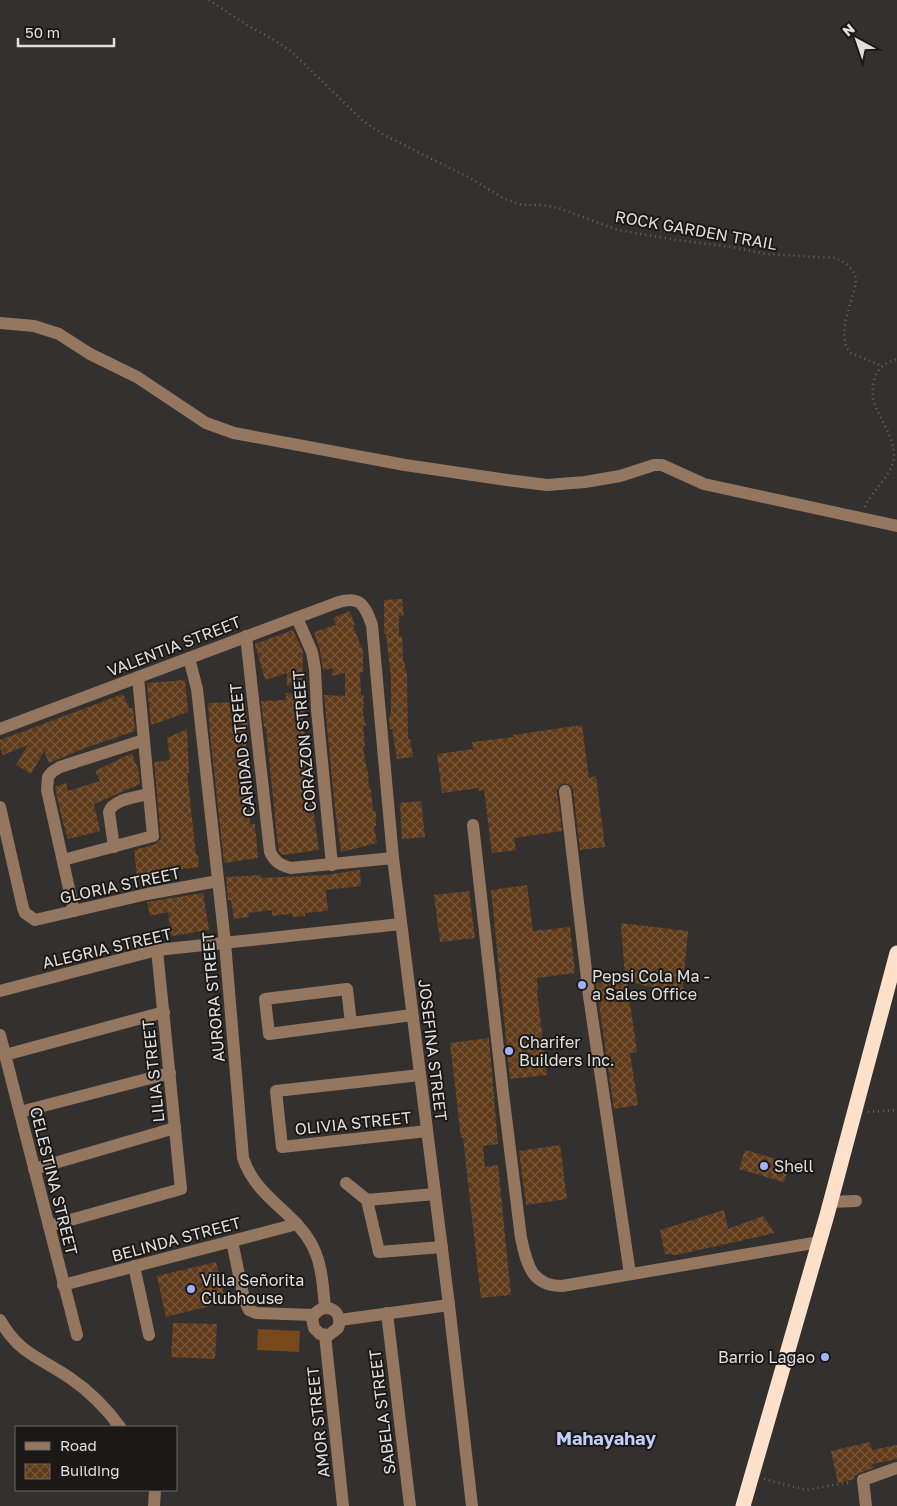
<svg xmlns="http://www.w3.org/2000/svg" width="897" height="1506" viewBox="0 0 897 1506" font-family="'Golos Text',sans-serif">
	<defs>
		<pattern id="building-cross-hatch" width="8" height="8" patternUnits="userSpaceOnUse" patternTransform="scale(1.25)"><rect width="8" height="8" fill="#5f3b1a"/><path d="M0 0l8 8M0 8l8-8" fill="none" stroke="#76573b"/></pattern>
	</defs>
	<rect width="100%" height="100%" fill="#33312f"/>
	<!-- green -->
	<path fill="#76481a" d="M258,1329L300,1331L299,1352L257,1350Z"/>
	<!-- building -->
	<g fill="url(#building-cross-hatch)">
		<path d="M402,599L404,616H399V636H402L403,658L407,675L408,739H410L413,757L397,759L392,729H390L389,715H391V678L386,634H384V600Z"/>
		<path d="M350,611L355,625L353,626L363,651V672H360L361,695H364L363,714L366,725L363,726L365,746L363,747L367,771H368L369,790L371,789L373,811H376V826H374L377,843L341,852L335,809L324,695L345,696V673L332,676L333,668L323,670L320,650L314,632L336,625L333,618Z"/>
		<path d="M293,630L303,652L302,683L287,686V673L265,680L255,644Z"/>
		<path d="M185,680L188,712L151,725L147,683Z"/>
		<path d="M286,693L301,694V701H304L305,716H303L308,796L311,795L319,850L282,855L279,851L276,828L266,727H264L261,701L286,700Z"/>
		<path d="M123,694L129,708H133L135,731L85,748L49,763L44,751L31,774L16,765L28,745L3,755L0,748V740Z"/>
		<path d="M245,702L248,728H245L247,766L250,765L251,776H249L248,780L250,824H255L258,858L224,863L210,733L208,703Z"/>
		<path d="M582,725L589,778L596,776L605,847L580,850L573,790L571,786L565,783L560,785L557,791L562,831L514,838L516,850L492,853L484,790L479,791V788L442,793L437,754L473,749L472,742L514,737L513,735Z"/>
		<path d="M187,729L189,773H187L196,855H198L199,867L151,873V875L137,876L134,850L156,844L161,839L154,762L170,760L167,738Z"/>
		<path d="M132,753L138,769L140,784L94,804L100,831L68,839L62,819L55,787L66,783L68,791L100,781L95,771Z"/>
		<path d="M421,801L425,837L402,839L400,803Z"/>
		<path d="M360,870L361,886L326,890L328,911L305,913V916L293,917L292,914L272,916V910L248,913L249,917L234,919L231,900H228L226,877L261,875L262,878L325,875Z"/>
		<path d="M527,885L533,931L570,927L575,973L537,978L538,991H537L547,1075L510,1079L491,890Z"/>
		<path d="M469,891L475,938L440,942L434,895Z"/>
		<path d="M203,893L209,930L171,936L168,912L150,916L147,902Z"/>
		<path d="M621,923L688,931L682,995L627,981L637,1052L630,1053L638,1105L614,1109L596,983L625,978Z"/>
		<path d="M489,1038L498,1144L483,1146L485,1167L498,1165L511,1295L481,1298L463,1138H461L450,1043Z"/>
		<path d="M560,1145L567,1199L526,1205L519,1151Z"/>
		<path d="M745,1150L790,1163L784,1182L739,1169Z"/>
		<path d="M724,1210L728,1229L763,1216L775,1233L676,1255L665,1254L660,1230Z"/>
		<path d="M216,1262L226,1302L166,1317L157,1276Z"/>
		<path d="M173,1323L217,1324L215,1359L171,1357Z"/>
		<path d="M870,1442L872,1450L897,1445V1459L872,1464L873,1468L860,1473L854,1476L855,1479L838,1483L831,1451Z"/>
	</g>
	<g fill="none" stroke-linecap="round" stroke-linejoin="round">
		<!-- path -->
		<g stroke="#696766" stroke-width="2.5" stroke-dasharray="1 4" stroke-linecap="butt">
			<path d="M209,0L247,25L276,41L293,53L363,121L384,135L468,177L505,199L522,205H542L559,208L618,230L676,240L732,247L765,254L836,258L848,265L855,274L856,283L845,322L844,337L846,347L851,353L882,366"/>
			<path d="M865,507C872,490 891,477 894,458C895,455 893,450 893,447C888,422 865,404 875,378C878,367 887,362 897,359"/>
			<path d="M868,1112L897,1110"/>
			<path d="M764,1479L806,1490L851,1482"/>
		</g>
		<!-- minor -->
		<g stroke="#94775e" stroke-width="12">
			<path d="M0,323L34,326L59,334L90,354L137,377L206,423L234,433L405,465L507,480L547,485L585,482L620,476L654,465H662L704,484L897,526"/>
			<path d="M297,618L312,652L315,669L317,710L332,865"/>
			<path d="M246,636L270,852C275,862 280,865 291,868L393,858"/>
			<path d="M189,658L197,689L225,943L243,1158C256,1198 296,1212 313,1247C322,1265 323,1287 325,1307"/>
			<path d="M0,729L336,603C359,595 364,603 372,625L393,858L449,1305L472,1506"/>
			<path d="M565,791L589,996L630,1274"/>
			<path d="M0,807L23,908L25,913L35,920L147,894L218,881"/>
			<path d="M473,825L503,1093L521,1238C527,1264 531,1286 562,1286L819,1242"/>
			<path d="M114,847L109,812C113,799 137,797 149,794"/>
			<path d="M63,860L153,836L138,677"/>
			<path d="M74,911L47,790L48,777L52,772L60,767L144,740"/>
			<path d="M0,991L157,950L401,924"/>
			<path d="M351,1023L347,989L265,999L269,1034L412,1015"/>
			<path d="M0,1035L77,1335"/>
			<path d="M5,1055L164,1012"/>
			<path d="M420,1075L276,1091L282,1147L427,1131"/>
			<path d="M20,1112L170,1073"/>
			<path d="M34,1169L175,1128"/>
			<path d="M346,1183L367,1200L379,1252L442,1247"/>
			<path d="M367,1200L435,1194"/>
			<path d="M830,1202L856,1201"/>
			<path d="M49,1226L181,1189L157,950"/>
			<path d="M232,1241L244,1299L249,1310L256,1313L314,1315C325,1301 344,1310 338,1328L329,1335L320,1334L314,1328L312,1319L314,1315"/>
			<path d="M134,1266L149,1335"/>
			<path d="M63,1285L297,1224"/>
			<path d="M387,1313L410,1506"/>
			<path d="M0,1320C19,1354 41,1358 70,1378C89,1391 107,1409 120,1427"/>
			<path d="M340,1320L449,1305"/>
			<path d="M325,1335L343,1506"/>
			<path d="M154,1506L155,1490"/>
			<path d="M866,1506L863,1480L897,1468"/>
		</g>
		<!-- highway -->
		<path stroke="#ffe1c9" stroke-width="15" d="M743,1506L827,1215L897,953"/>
	</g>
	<!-- markers -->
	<g fill="#9fb3fd" stroke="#1a1918" stroke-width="2">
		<circle cx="582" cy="985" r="5"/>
		<circle cx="509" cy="1051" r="5"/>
		<circle cx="764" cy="1166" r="5"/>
		<circle cx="191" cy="1289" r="5"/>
		<circle cx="825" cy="1357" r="5"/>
	</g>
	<g text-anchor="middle" stroke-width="4" stroke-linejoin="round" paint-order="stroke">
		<!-- street labels -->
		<g font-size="16" fill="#e0dfde" stroke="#1a1918">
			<text transform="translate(696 230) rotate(10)" y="6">ROCK GARDEN TRAIL</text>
			<text transform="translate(174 646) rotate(-21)" y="6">VALENTIA STREET</text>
			<text transform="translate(304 741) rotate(-95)" y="6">CORAZON STREET</text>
			<text transform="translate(242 750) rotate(-96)" y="6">CARIDAD STREET</text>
			<text transform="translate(120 885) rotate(-12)" y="6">GLORIA STREET</text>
			<text transform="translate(107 948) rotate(-13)" y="6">ALEGRIA STREET</text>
			<text transform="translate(213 997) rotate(-95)" y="6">AURORA STREET</text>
			<text transform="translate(433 1050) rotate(83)" y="6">JOSEFINA STREET</text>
			<text transform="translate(153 1071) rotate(-96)" y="6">LILIA STREET</text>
			<text transform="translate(353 1123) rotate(-6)" y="6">OLIVIA STREET</text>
			<text transform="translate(54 1181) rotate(76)" y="6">CELESTINA STREET</text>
			<text transform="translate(176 1239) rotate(-15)" y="6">BELINDA STREET</text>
			<text transform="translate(382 1412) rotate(-97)" y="6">SABELA STREET</text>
			<text transform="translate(318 1422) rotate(-96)" y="6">AMOR STREET</text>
		</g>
		<!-- poi labels -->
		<g font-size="16" fill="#e0dfde" stroke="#1a1918" text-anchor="start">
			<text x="592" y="982">Pepsi Cola Ma -<tspan x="592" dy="18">a Sales Office</tspan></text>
			<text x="519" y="1048">Charifer<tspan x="519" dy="18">Builders Inc.</tspan></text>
			<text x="774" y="1172">Shell</text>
			<text x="201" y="1286">Villa Señorita<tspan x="201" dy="18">Clubhouse</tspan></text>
			<text x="815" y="1363" text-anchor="end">Barrio Lagao</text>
		</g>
		<!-- neighbourhood labels -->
		<g font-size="18" font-weight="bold" fill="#c1cef8" stroke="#1a1918">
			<text x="606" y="1445">Mahayahay</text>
		</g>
	</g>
	<!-- legend -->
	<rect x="15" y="1426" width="162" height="65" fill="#1a1918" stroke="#696867"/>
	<rect x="25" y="1442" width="25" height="8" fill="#94775e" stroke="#696867"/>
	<text x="60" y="1451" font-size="15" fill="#e0dfde">Road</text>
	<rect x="25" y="1464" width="25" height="15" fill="url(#building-cross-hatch)" stroke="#696867"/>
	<text x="60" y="1476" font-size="15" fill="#e0dfde">Building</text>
	<!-- north arrow -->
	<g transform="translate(857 40) rotate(320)" stroke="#1a1918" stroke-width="4" paint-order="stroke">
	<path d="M0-4L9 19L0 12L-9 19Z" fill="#e0dfde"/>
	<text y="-8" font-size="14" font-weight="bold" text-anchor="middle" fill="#e0dfde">N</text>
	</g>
	<!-- scale -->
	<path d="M18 38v8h96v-8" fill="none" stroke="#e0dfde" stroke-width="2.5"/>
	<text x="25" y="38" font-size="15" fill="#e0dfde" stroke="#1a1918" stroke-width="4" paint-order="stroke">50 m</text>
</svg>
